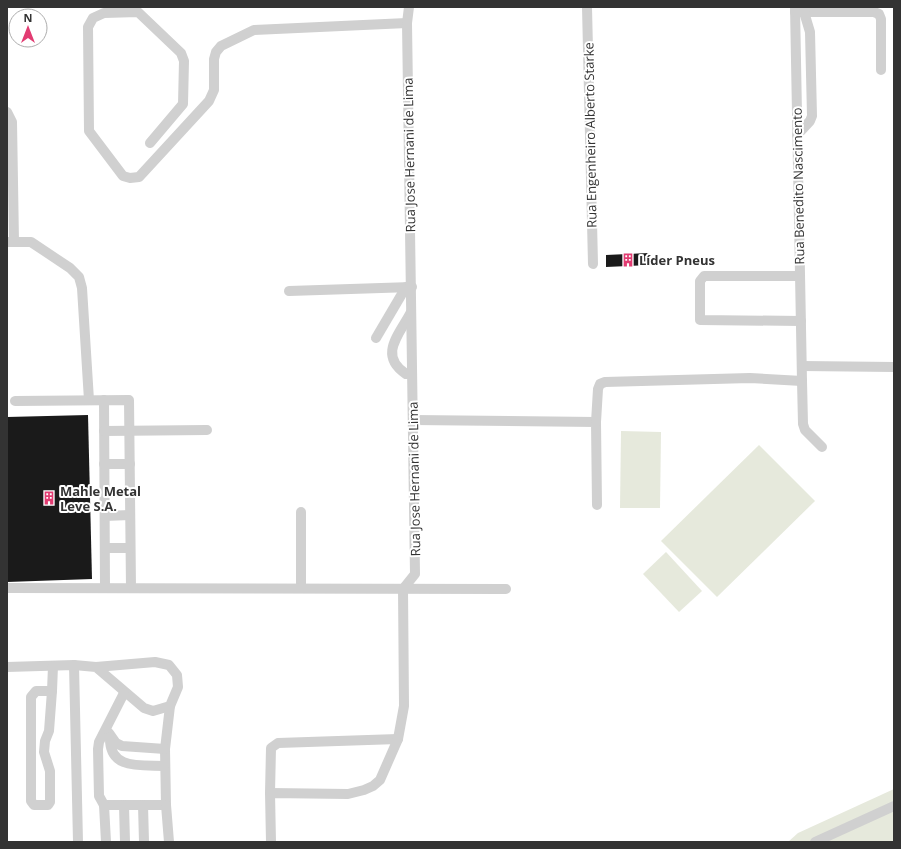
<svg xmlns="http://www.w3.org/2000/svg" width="901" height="849" viewBox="0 0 901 849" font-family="'Open Sans',sans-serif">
	<rect width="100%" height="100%" fill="#fff"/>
	<!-- green -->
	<g fill="#e6e9dc">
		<path d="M621,431L661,432L660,508H620Z"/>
		<path d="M759,445L815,501L717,597L661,541Z"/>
		<path d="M666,552L702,591L679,612L643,574Z"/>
		<path d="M894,789V842H788L798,833Z"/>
	</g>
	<!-- building -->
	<g fill="#1a1a1a">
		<path d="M649,253L650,265L606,267V255Z"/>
		<path d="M88,415L92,579L7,582V417Z"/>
	</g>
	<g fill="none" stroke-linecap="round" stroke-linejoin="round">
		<!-- minor -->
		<g stroke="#d0d0d0" stroke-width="10">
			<path d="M587,7L593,264"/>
			<path d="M795,7L802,381"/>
			<path d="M795,12H874L879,14L881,19V70"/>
			<path d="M7,112L12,122L14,242"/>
			<path d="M797,135L810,121L812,116L810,32L804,12"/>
			<path d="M150,143L183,104L184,61L181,53L138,12L104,13L93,18L88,27L89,131L123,176L130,178L139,177L209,101L214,90V59L216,52L221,46L254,30L407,23"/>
			<path d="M7,242H31L70,268L79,277L82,288L89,400"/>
			<path d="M800,276H704L700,281V320L801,321"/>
			<path d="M289,291L412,287"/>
			<path d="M411,312C399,335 378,355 406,374L412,373"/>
			<path d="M376,338L406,287"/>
			<path d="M802,366L894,367"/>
			<path d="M104,400L105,588"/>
			<path d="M15,401L129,400L131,588"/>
			<path d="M413,420L596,422L597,505"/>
			<path d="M596,422L598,389L600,384L605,382L750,378L802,381L803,424L805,430L822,447"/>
			<path d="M104,431L207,430"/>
			<path d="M104,464H130"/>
			<path d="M301,512V588"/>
			<path d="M105,516L130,515"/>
			<path d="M105,548H130"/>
			<path d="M7,588L506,589"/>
			<path d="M74,665L78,842"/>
			<path d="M7,667L74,665L96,667L155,662L169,665L177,675L178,687L170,706L153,711L144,708L96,667"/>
			<path d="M36,691H52L49,731L45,741L44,752L50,771V802L48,805H34L31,801V697Z"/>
			<path d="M52,691L53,666"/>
			<path d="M124,693L99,742L98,749L99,796L104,805H166L165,749L170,706"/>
			<path d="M109,733L116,743L122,746L165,749"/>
			<path d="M110,737C109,770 140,765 164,766"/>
			<path d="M270,793L271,748L278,743L398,739"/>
			<path d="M104,805L106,842"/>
			<path d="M124,805L125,842"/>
			<path d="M143,805L144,842"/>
			<path d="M166,805L169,842"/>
			<path d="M271,842L270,793L348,794L364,790L373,786L380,780L398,739L404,706L403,589L415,574L407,23L409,7"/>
			<path d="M815,842L894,806"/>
		</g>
	</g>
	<!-- icons -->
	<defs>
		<g id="building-bare" transform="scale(1.08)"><path d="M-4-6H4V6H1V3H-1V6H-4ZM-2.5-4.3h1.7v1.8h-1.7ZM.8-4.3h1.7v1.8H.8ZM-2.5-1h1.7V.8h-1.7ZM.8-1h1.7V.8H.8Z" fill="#e23c72" stroke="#fff" stroke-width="2.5" paint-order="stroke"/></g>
	</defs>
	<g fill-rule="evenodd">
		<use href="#building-bare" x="628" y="260"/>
		<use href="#building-bare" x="49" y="498"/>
	</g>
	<g text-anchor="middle" stroke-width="4" stroke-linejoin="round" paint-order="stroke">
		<!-- street labels -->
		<g font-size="13" fill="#333" stroke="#fff">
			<text transform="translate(590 135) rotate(-91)" y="5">Rua Engenheiro Alberto Starke</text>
			<text transform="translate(409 155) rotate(-91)" y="5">Rua Jose Hernani de Lima</text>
			<text transform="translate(798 186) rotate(-91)" y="5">Rua Benedito Nascimento</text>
			<text transform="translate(414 479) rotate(-91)" y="5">Rua Jose Hernani de Lima</text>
		</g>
		<!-- poi labels -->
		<g font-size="13" font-weight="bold" fill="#333" stroke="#fff" text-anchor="start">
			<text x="639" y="265">Líder Pneus</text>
			<text x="60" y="496">Mahle Metal<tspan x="60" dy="15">Leve S.A.</tspan></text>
		</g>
	</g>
	<!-- border -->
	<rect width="901" height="849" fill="none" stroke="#333333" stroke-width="16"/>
	<!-- north arrow -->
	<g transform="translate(28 28)"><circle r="19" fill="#ffffff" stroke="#adadad"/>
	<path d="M0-3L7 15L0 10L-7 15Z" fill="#e23c72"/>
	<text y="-6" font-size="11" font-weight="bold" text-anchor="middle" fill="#333333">N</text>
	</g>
</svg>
